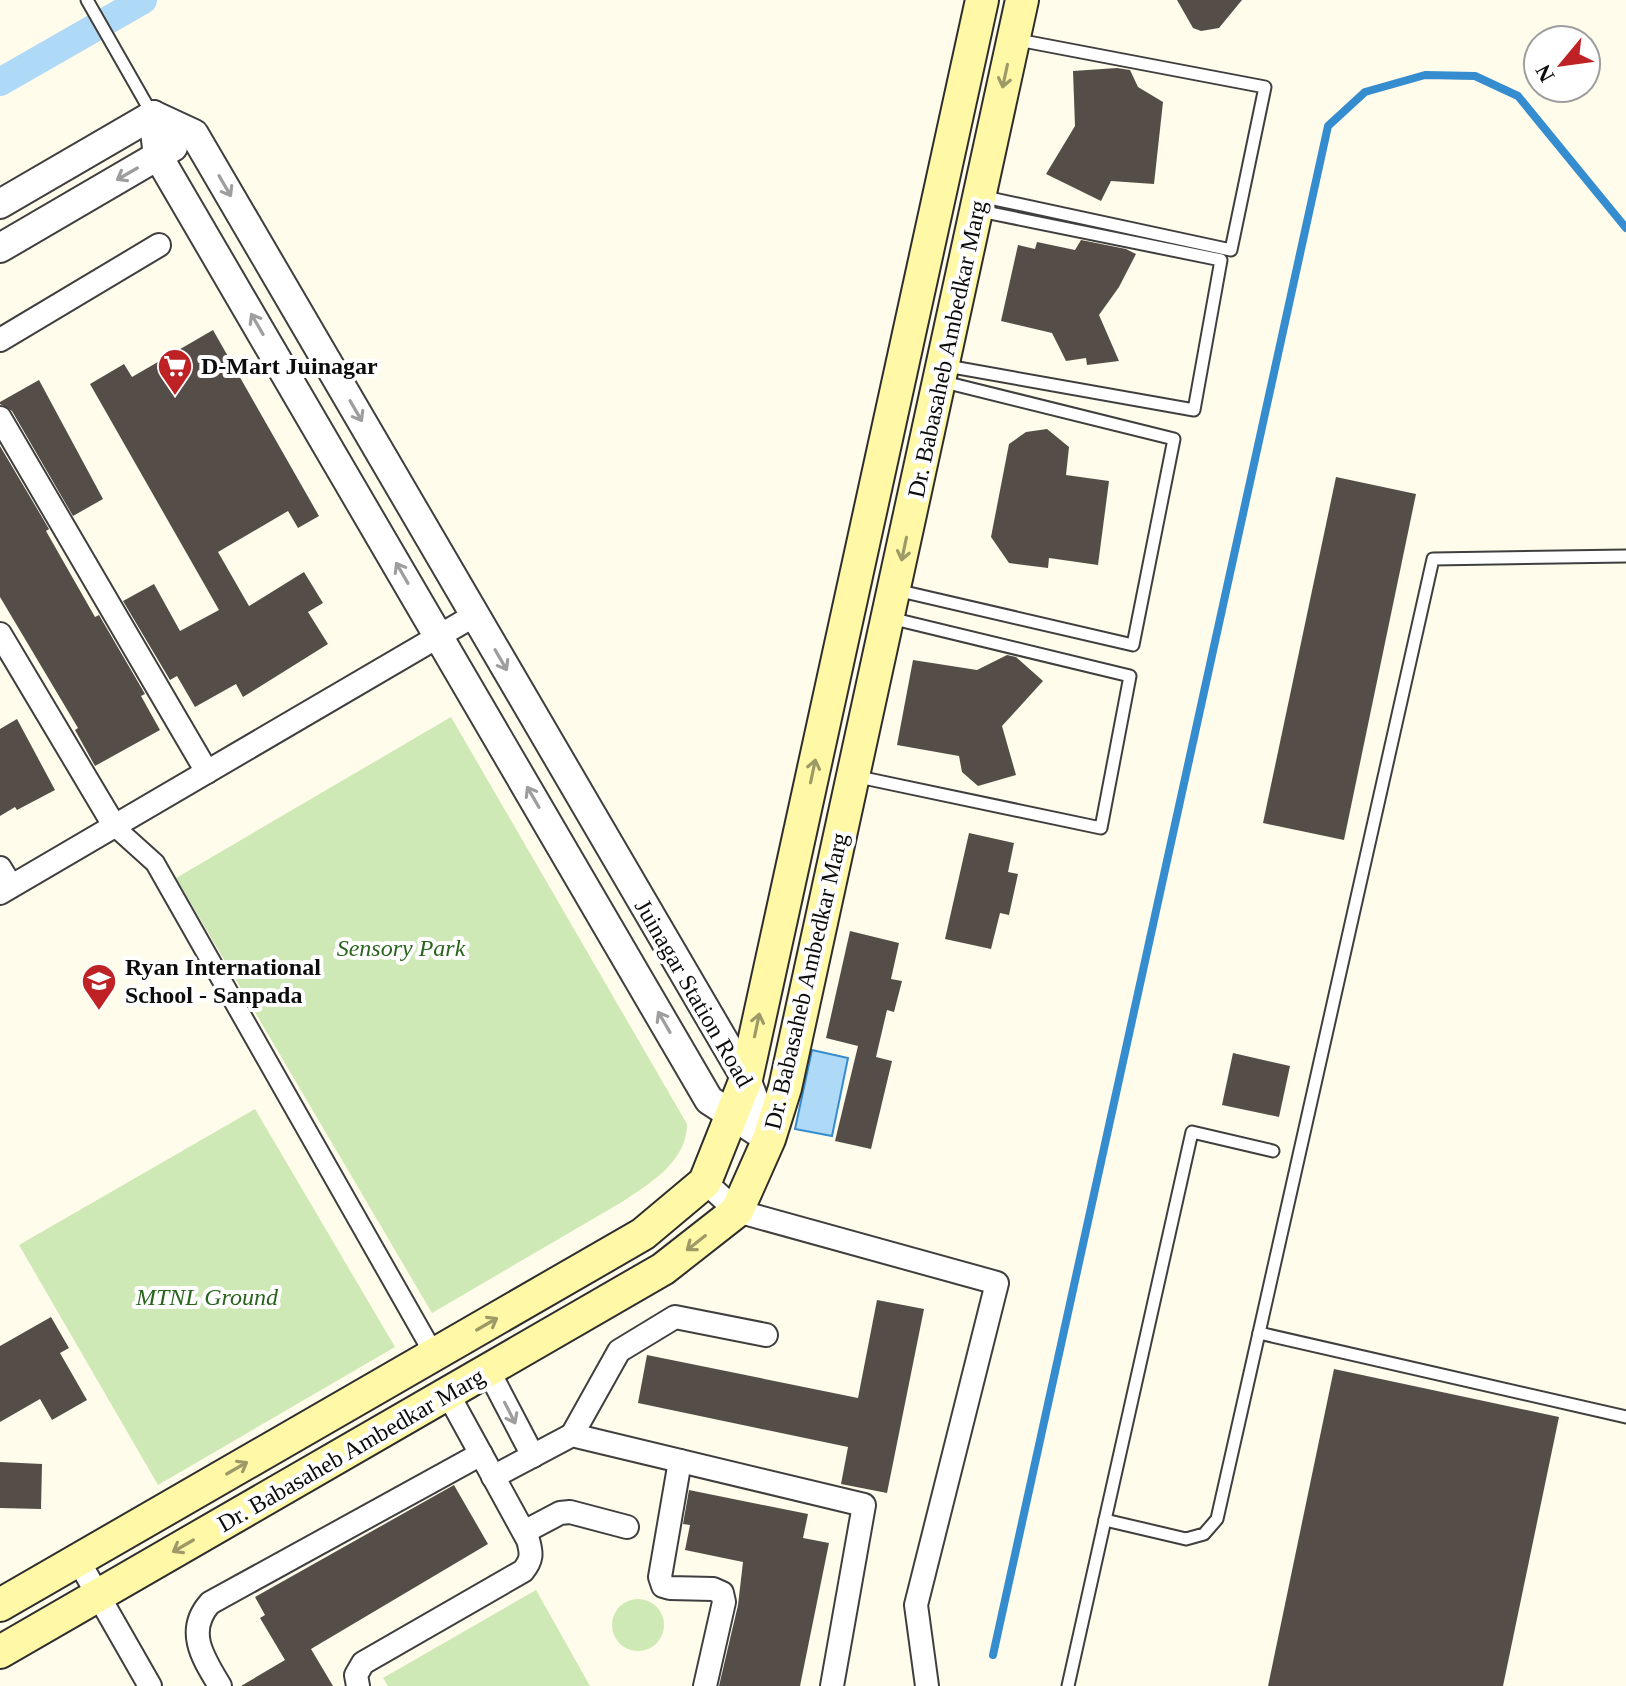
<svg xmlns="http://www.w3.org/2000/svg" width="1626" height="1686" viewBox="0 0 1626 1686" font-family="'Times New Roman',serif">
	<rect width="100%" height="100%" fill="#fffceb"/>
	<!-- green -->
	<g fill="#cee9b5">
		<path d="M451,717L687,1124C687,1162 650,1183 622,1202L432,1313L176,878Z"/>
		<path d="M255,1109L395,1347L158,1485L19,1245Z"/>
		<path d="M536,1590L590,1686H388L383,1678Z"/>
		<circle cx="638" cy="1625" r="26"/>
	</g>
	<!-- water -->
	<path fill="#afdaf7" stroke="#358ccf" stroke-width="2" d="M812,1050L848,1058L832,1136L795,1129Z"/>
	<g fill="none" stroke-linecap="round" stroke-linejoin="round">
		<!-- stream -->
		<path stroke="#358ccf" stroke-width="8" d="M993,1655L1328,126L1365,92L1425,75L1475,76L1518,96L1626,228"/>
		<!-- canal -->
		<path stroke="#afdaf7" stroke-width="28" d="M0,82L143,0"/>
	</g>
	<!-- building -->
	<g fill="#554e48">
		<path d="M1177,0H1242L1219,28L1201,31L1193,28Z"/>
		<path d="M1117,68L1130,70L1138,87L1163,102L1154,184L1111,181L1101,201L1046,174L1075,126L1073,71Z"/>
		<path d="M1081,240L1126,249L1136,254L1119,287L1099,315L1119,361L1087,365L1086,358L1066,361L1052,333L1001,321L1018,245L1035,249L1037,242L1075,250Z"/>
		<path d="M213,330L319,516L298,528L288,511L218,552L249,606L304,572L323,603L308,612L328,644L243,697L236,684L195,707L177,676L170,680L123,601L154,584L180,631L219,610L90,384L124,364L132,377Z"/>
		<path d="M39,380L103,499L73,516L12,411L0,404V402Z"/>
		<path d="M1047,429L1069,447L1066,475L1109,481L1098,565L1049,558L1048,568L1009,563L991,537L1009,444L1026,432Z"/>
		<path d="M0,446L49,529L46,531L95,617L99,615L145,694L141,696L160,730L95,766L75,730L78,728L0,597Z"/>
		<path d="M1336,477L1416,494L1344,840L1263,823Z"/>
		<path d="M1007,655L1016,657L1043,681L1002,726L1016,775L978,786L962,772L959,756L897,745L913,660L977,670Z"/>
		<path d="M17,719L55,790L17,810L15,807L0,816V729Z"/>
		<path d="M969,833L1014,843L1008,872L1018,874L1009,915L1000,913L991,949L945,939Z"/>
		<path d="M850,931L899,943L891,979L902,981L894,1012L887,1010L876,1057L892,1061L871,1149L835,1141L858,1046L826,1038Z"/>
		<path d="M1233,1053L1290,1066L1279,1117L1222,1105Z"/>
		<path d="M877,1300L924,1309L887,1493L841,1484L848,1447L638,1403L647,1355L858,1398Z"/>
		<path d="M51,1317L69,1348L60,1353L87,1400L52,1420L40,1399L0,1422V1346Z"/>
		<path d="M1334,1369L1559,1417L1503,1686H1268Z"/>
		<path d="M0,1462L42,1464L41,1509L0,1508Z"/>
		<path d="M454,1485L488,1544L311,1649L333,1686H241L285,1660L260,1618L265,1615L255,1597Z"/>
		<path d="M689,1490L808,1514L803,1538L829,1543L800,1686H719L738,1605L743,1562L685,1550L690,1525L683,1524Z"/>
	</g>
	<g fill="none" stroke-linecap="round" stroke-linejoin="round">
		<!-- service casing -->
		<g stroke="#3f3f3f" stroke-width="15">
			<g id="service">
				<path d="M87,0L152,114"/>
				<path d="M980,196L1231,250L1265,87L1018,40"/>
				<path d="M947,366L1194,410L1221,260L980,211"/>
				<path d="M896,590L1133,645L1174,439L940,381"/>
				<path d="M854,776L1101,828L1130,676L890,618"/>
				<path d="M1273,1151L1192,1132L1105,1520L1186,1539L1204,1534L1217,1519L1259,1333L1626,1417"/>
				<path d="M1259,1333L1433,559L1626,556"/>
				<path d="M1068,1686L1105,1520"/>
			</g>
		</g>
		<!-- pedestrian casing -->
		<g stroke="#3f3f3f" stroke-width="22">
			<path id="pedestrian" d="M115,827L155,863L434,1354"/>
		</g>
		<!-- minor casing -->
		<g stroke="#3f3f3f" stroke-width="26">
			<g id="minor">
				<path d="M0,340L159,245"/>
				<path d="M0,418L207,772"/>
				<path d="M0,634L115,827"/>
				<path d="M0,868L11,886"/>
				<path d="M0,893L475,615"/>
				<path d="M705,1182L737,1211L997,1283L916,1605L927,1686"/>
				<path d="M488,1370L533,1456"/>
				<path d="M572,1435L619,1351L675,1317L766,1335"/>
				<path d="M680,1461L660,1577L663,1586L670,1588L713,1589L722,1593L724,1602L705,1686"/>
				<path d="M493,1477L572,1435L864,1505L832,1686"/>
				<path d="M524,1532L560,1513L570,1512L627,1527"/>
				<path d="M78,1560L150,1686"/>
				<path d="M220,1686C203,1658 185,1631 210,1603L481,1454"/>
				<path d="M358,1686L356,1675L363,1663L523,1571C532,1560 532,1554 528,1540L448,1394"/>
			</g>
		</g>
		<!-- tertiary casing -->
		<g stroke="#3f3f3f" stroke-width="32">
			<g id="tertiary">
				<path d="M153,115L158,156L709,1100L769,1139"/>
				<path d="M153,115L194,134L746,1079L769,1139"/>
				<path d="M0,204L153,115"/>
				<path d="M0,248L173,147"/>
			</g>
		</g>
		<!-- secondary casing -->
		<g stroke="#2e2e2e" stroke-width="36">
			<g id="secondary">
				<path d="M0,1605L643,1234L705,1182L746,1079L982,0"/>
				<path d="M0,1652L663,1269L737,1211L769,1139L785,1088L1022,0"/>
			</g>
		</g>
		<!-- service -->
		<use href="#service" stroke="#fff" stroke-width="11"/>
		<!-- pedestrian -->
		<use href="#pedestrian" stroke="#fff" stroke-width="18"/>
		<!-- minor -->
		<use href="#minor" stroke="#fff" stroke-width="22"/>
		<!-- tertiary -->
		<use href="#tertiary" stroke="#fff" stroke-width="28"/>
		<!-- secondary -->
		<use href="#secondary" stroke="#fff8a6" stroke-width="32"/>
	</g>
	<!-- one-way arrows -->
	<defs><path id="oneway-shaft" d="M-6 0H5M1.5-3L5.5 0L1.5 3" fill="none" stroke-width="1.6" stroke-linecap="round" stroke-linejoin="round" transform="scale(2)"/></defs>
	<g stroke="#9e9a68">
		<use href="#oneway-shaft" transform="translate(1005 76) rotate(102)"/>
		<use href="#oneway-shaft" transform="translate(904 549) rotate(102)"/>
		<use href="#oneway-shaft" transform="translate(813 771) rotate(-78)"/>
		<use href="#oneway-shaft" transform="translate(757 1025) rotate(-78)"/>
		<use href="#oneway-shaft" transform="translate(696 1243) rotate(142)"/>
		<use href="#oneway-shaft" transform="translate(487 1324) rotate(-30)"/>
		<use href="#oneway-shaft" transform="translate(237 1468) rotate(-30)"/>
		<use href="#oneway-shaft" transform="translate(183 1546) rotate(150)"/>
	</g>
	<g stroke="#9e9e9e">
		<use href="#oneway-shaft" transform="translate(127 174) rotate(150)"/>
		<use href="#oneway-shaft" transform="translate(225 186) rotate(60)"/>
		<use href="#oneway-shaft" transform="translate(257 324) rotate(-120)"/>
		<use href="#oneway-shaft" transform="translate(356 411) rotate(60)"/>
		<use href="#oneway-shaft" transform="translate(402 573) rotate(-120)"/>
		<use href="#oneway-shaft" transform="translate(501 660) rotate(60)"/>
		<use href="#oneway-shaft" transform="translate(533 797) rotate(-120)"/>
		<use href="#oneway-shaft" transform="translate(664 1022) rotate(-120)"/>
		<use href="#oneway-shaft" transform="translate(510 1413) rotate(63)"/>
	</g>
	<!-- icons -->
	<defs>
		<g id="supermarket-pin" transform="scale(1.8)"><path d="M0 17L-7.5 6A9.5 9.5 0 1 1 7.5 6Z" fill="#be2224" stroke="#fff"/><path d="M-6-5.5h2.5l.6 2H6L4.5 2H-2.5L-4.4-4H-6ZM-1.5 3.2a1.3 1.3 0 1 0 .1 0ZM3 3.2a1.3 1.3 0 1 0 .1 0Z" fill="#fff"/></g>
		<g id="school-pin" transform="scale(1.8)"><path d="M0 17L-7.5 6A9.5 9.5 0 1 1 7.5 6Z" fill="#be2224" stroke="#fff"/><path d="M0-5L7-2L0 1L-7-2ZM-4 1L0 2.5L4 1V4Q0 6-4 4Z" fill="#fff"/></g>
	</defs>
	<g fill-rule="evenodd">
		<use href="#supermarket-pin" x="175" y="366"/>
		<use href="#school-pin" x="99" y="981"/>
	</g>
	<g text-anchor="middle" stroke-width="8" stroke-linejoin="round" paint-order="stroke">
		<!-- street labels -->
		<g font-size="24" fill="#0c0c0c" stroke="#fff">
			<text transform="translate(947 349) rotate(-78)" y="8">Dr. Babasaheb Ambedkar Marg</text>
			<text transform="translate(806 981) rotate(-77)" y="8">Dr. Babasaheb Ambedkar Marg</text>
			<text transform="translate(694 993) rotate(60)" y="8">Juinagar Station Road</text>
			<text transform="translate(351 1450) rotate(-30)" y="8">Dr. Babasaheb Ambedkar Marg</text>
		</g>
		<!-- poi labels -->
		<g font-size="24" font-weight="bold" fill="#0c0c0c" stroke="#fff" text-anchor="start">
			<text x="201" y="374">D-Mart Juinagar</text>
			<text x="125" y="975">Ryan International<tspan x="125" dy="28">School - Sanpada</tspan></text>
		</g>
		<!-- park labels -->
		<g font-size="24" font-style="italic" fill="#28641c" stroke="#fff">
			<text x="401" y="956">Sensory Park</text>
			<text x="207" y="1305">MTNL Ground</text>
		</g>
	</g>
	<!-- north arrow -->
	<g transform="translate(1562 64) rotate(241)"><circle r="38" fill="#ffffff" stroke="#9e9e9e" stroke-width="2"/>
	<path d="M0-6L14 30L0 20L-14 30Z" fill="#be2224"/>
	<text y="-12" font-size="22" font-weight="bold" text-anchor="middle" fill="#0c0c0c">N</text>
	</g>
</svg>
